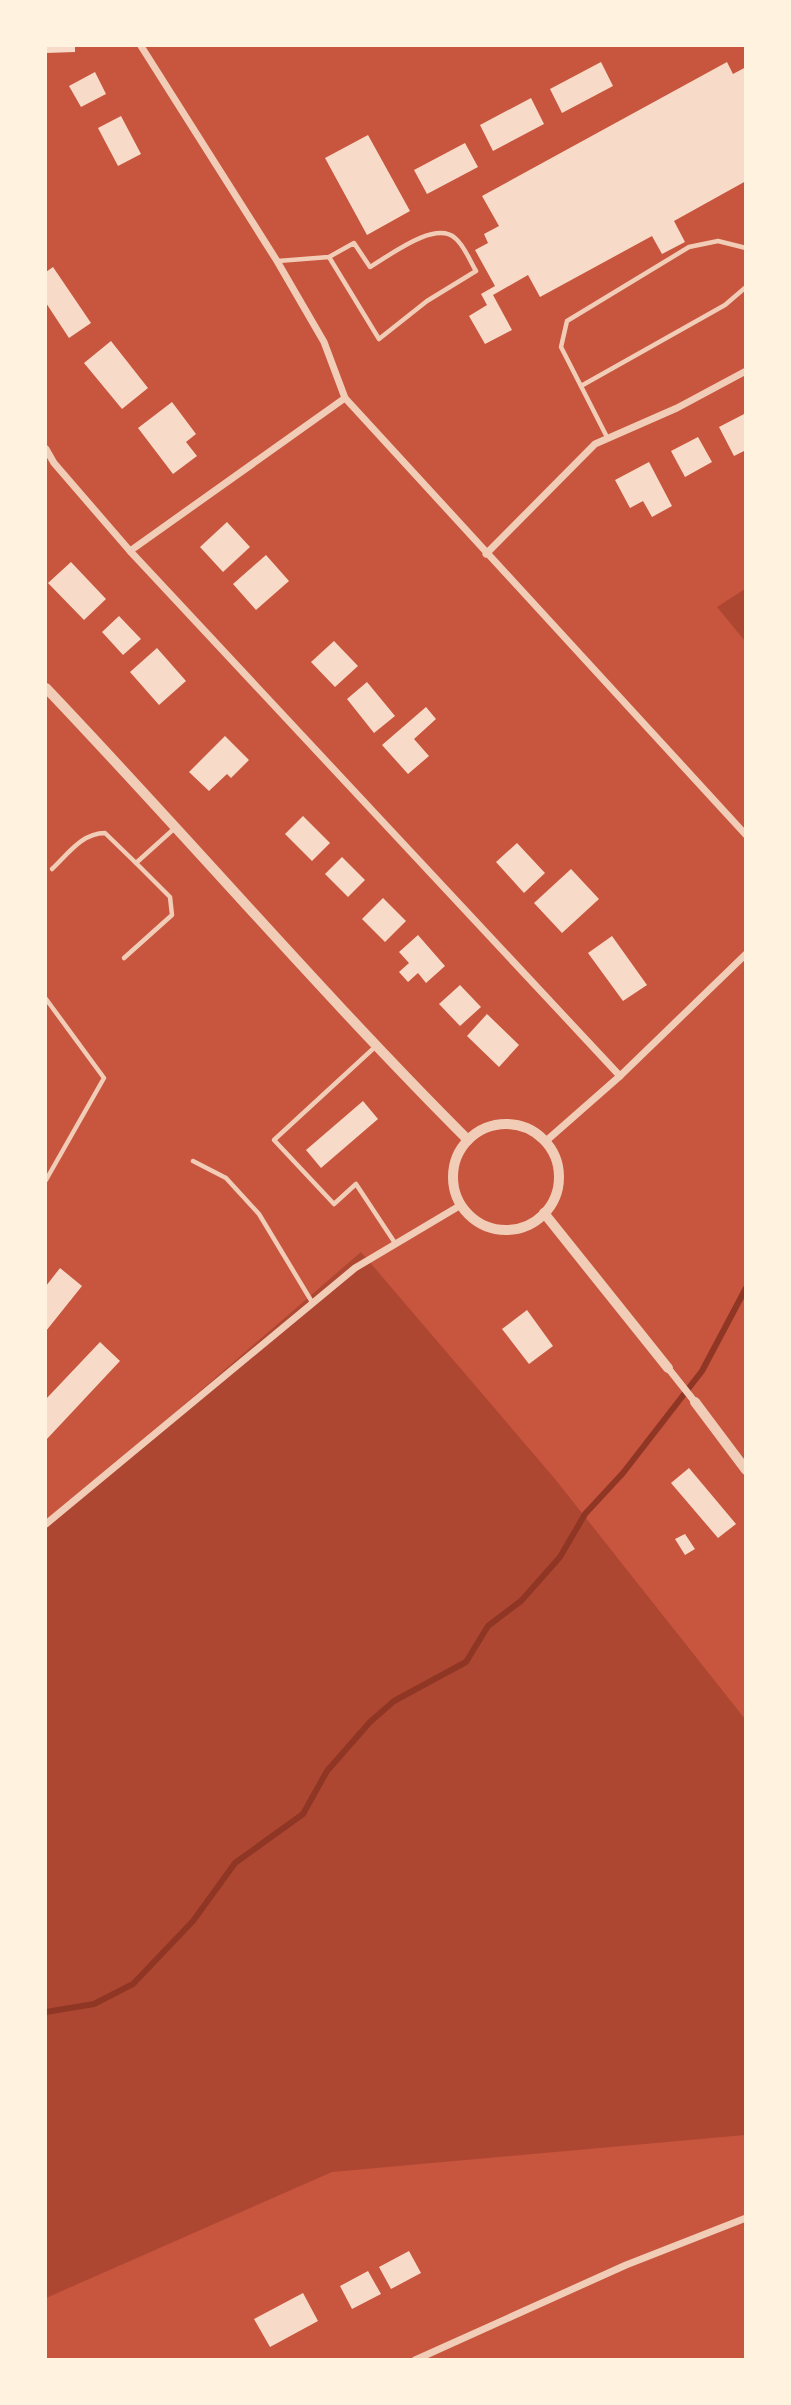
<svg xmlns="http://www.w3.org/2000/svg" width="791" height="2405" viewBox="0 0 791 2405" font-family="Roboto,sans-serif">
	<rect width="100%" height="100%" fill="#c8553d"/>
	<!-- green -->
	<g fill="#ae4732">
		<path d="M745,589V641L717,607Z"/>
		<path d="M361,1252L555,1479L745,1719V2135L332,2172L46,2298V1524Z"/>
	</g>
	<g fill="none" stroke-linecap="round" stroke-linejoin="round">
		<!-- stream -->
		<path stroke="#8f3625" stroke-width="6" d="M46,2012L94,2004L133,1984L193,1921L235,1863L303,1814L327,1771L370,1722L394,1701L466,1662L488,1626L521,1601L560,1557L585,1514L623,1473L702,1371L746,1288"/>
	</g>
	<!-- building -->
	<g fill="#f7dbc8">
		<path d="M46,46H75V52L46,53Z"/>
		<path d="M601,62L613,86L562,113L550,89Z"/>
		<path d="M727,62L733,74L746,67V181L674,221L685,242L662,254L652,236L540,297L528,275L493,295L512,330L485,344L469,316L487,305L481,294L495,286L475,250L488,243L484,234L499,226L482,196Z"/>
		<path d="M95,72L106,94L81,107L69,86Z"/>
		<path d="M531,98L544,124L493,151L480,125Z"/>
		<path d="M121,116L141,154L118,166L98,128Z"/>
		<path d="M368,135L410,211L367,235L325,158Z"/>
		<path d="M465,143L478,167L427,194L414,170Z"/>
		<path d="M53,267L91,323L69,338L46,303V272Z"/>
		<path d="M111,341L148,388L122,409L84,363Z"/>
		<path d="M172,402L196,434L186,442L197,456L173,474L138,428Z"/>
		<path d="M746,413V450L734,456L719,427Z"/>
		<path d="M698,437L712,462L685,477L671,451Z"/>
		<path d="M649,462L672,506L652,517L643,501L630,508L615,480Z"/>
		<path d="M227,522L250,547L223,572L200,547Z"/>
		<path d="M266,555L289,581L256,610L233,584Z"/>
		<path d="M71,562L106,599L84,620L48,583Z"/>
		<path d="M119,616L141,639L123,655L102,632Z"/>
		<path d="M334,641L358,666L335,687L311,662Z"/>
		<path d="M157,648L186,681L159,705L130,672Z"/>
		<path d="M367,682L395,716L374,733L347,699Z"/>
		<path d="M426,707L436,719L414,739L429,756L408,774L382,745Z"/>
		<path d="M225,736L249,760L231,778L227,774L209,791L189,772Z"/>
		<path d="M303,816L330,843L312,861L285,834Z"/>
		<path d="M517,843L545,873L524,893L496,862Z"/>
		<path d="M342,857L365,880L348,897L325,874Z"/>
		<path d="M571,869L599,899L562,933L534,903Z"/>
		<path d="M383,898L406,921L385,942L362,919Z"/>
		<path d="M418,935L445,966L426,983L418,973L408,982L399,972L409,963L399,952Z"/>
		<path d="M612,936L647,985L623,1001L588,953Z"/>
		<path d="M460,985L481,1007L460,1026L439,1004Z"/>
		<path d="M487,1014L519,1045L499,1067L467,1036Z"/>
		<path d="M363,1101L378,1119L321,1168L306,1150Z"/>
		<path d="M60,1268L82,1286L46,1331V1286Z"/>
		<path d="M527,1310L553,1346L529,1364L502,1329Z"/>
		<path d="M100,1342L120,1361L46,1440V1399Z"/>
		<path d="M689,1468L736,1524L718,1538L671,1483Z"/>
		<path d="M685,1534L695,1549L685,1555L675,1539Z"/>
		<path d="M409,2251L421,2273L391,2289L379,2267Z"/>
		<path d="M368,2271L381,2294L352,2309L340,2286Z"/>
		<path d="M303,2293L318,2321L270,2347L254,2319Z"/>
	</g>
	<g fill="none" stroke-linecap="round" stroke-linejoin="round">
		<!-- service -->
		<g stroke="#f1ccb7" stroke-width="4.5">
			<path d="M278,261L329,257L354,243L370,267C389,256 435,220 455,238C464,245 470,261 476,271L427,301L379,339L329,257"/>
			<path d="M581,386L725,305L746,287"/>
			<path d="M608,439L561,347L567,321L689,247L718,241L746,248"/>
			<path d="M52,869C68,854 82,833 105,833L136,863"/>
			<path d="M124,958L172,915L170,897L136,863L176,827"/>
			<path d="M46,999L104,1078L46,1180"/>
			<path d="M375,1047L274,1140L334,1204L356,1184L395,1243"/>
			<path d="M193,1161L226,1178L259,1214L312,1302"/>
		</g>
		<!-- minor -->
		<g stroke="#f1ccb7" stroke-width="7">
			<path d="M141,46L277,261L324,342L345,398L746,835"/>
			<path d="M46,449L54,463L130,551L620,1076"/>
			<path d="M130,551L345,398"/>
			<path d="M486,554L595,444L677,408L746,371"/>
			<path d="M546,1141L620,1076L746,954"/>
			<path d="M668,1368L695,1402"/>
			<path d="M46,1524L355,1268L461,1205"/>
			<path d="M415,2360L626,2265L746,2218"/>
		</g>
		<!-- tertiary -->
		<g stroke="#f1ccb7" stroke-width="10">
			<path d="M46,688C188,837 322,994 468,1140"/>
			<circle cx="506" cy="1177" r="53"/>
			<path d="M544,1213L668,1368"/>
			<path d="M695,1402L746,1470"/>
		</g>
	</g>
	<!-- border -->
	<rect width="791" height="2405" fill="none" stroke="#fff3e0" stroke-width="94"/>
</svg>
